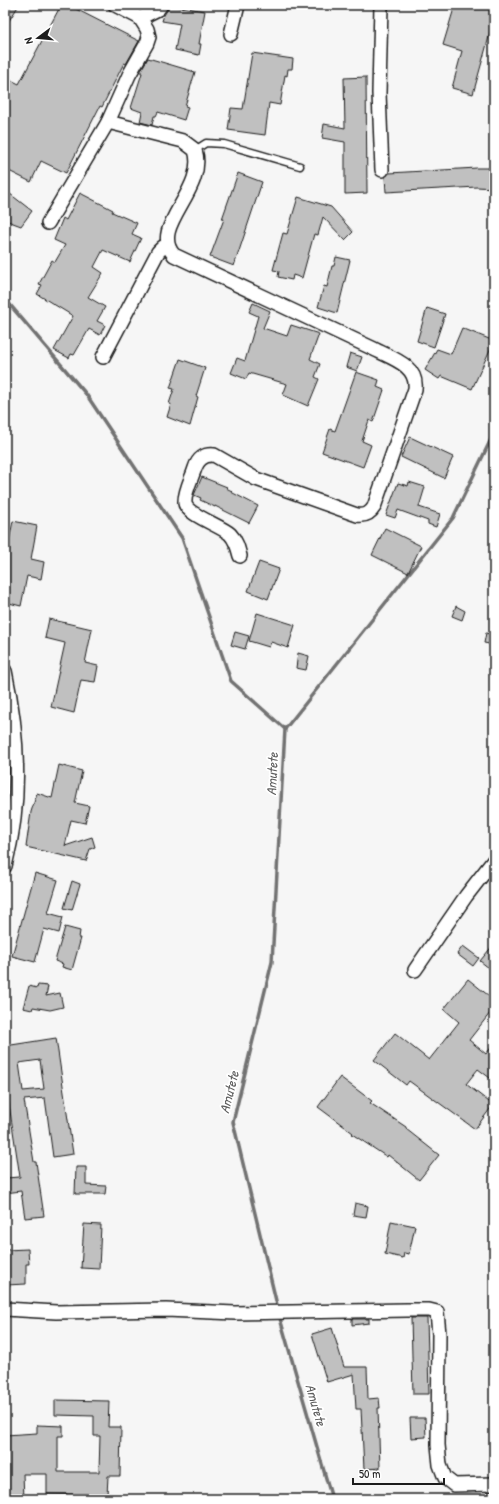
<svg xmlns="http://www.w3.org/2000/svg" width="499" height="1504" viewBox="0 0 499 1504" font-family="'Patrick Hand',sans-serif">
	<rect width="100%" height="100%" fill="#f6f6f6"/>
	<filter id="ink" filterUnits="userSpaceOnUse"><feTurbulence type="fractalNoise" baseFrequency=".025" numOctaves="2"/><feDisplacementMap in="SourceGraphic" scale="8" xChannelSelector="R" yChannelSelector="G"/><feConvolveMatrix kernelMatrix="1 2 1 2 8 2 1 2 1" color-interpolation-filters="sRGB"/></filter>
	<g filter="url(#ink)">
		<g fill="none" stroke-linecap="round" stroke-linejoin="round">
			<!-- stream -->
			<g stroke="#727272" stroke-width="3.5">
				<path d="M5,299L86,394L182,538L231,681L285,729"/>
				<path d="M285,729L453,518L494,433"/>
				<path d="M278,1309L233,1122L272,962L285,729"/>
				<path d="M279,1315L332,1499"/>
			</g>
		</g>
		<!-- building -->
		<g fill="#c0c0c0" stroke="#1c1c1c" fill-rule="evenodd">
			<path d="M5,5H19L5,27Z"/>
			<path d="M61,5H68L139,41L126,64L124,63L102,107L100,106L66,173L41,161L31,182L5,169V77L19,84Z"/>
			<path d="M169,5L205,11L199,44H201L199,55L175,50L180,24L162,21L164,15L168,9Z"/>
			<path d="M455,5H494V19L473,94L452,88L462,51L443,45Z"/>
			<path d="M252,53L293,59L292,69H288L287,76L285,75L280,105L269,103L265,135L228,130L231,108L243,109Z"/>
			<path d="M148,58L195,72L185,106L188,107L184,120L158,112L156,116H154L152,125L140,122L142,112L131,108L142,73H141V70Z"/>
			<path d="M366,77L367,193L345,194V142L322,138L324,124L345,128L344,78Z"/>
			<path d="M477,168H494V188L477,187L386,192L385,177L389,173Z"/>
			<path d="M238,173L262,182L234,266L210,257L224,219H222Z"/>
			<path d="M5,190L32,211L21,226L5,220Z"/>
			<path d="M80,193L113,210L112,212L137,223L132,234L141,238L130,262L103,250L94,267L103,273L88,297L105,307L97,321L105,325L100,335L89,329L74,355L71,354L69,358L54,350L73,316L37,294L42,285L39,284L52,260L55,262L65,245L54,240L63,218L66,220Z"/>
			<path d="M298,197L331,207L353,232L345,240L323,217L318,235L314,234L302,278L293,275L292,280L278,277L279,271L273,270L283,233L287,234Z"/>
			<path d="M336,257L350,260L337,313L318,307L324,286L327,287L332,266H334Z"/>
			<path d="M253,303L270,311L263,328L287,336L291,325L319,334L310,359L320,364L315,377L319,379L308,406L283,395L287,384L249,373L246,379L231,373L237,358L245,361L258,316L249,312Z"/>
			<path d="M427,308L445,314L434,347L417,341Z"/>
			<path d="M462,328L494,341L472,389L441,376L439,379L425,370L437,349L451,354Z"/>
			<path d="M350,353L362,357L357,371L346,367Z"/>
			<path d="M180,359L205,368L196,396L198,397L190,426L167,417L171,404H169L174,389L170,388Z"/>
			<path d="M356,372L379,380L377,387L384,390L373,422L369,420L362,441L371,445L363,467L322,452L330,429L335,431Z"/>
			<path d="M410,437L453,457L444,478L401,457Z"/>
			<path d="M202,477L227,487L226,488L232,491L231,492L258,506L249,523L215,506V507L200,500L201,498L194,495Z"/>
			<path d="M409,482L425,487L419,507L440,514L436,527L428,524V521L398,510L395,518L386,515L398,483L408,486Z"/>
			<path d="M13,521L37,526L31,559L44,562L41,579L27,576L21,606L5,602V561Z"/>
			<path d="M385,528L421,546L408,573L372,555Z"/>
			<path d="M259,562L279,569L268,599L248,591Z"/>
			<path d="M456,606L465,611L462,620L452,616Z"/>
			<path d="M257,613L295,625L288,648L271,642L269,647L249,641Z"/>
			<path d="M49,619L92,629L85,663L98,666L95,682L81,680L74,713L51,707L65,643L45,638Z"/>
			<path d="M235,632L249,636L245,649L231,645Z"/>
			<path d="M486,633L494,635V645L484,643Z"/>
			<path d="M298,653L309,656L306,670L296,668Z"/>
			<path d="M59,765L82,771L75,803L89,806L85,823L71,820L65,846L92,837L95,847L90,849L86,861L26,847L31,812L37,793L52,798Z"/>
			<path d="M35,873L58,880L48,913L63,917L59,933L44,929L35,962L12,956Z"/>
			<path d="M72,881L80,884L72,910L64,908Z"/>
			<path d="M65,927L80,931L79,938H81L72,970L62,967L63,964L55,961Z"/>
			<path d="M494,944V972L480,961Z"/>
			<path d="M463,946L479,958L473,966L457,954Z"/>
			<path d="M468,979L494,1000V1008L469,1040L486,1054L494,1044V1081L478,1069L466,1084L493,1105L475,1129L409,1081L406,1085L374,1060L395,1033L429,1060L459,1022L444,1009Z"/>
			<path d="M38,985L48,986L46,996L60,993L63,1007L50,1010L33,1007L32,1010L23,1008L29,986L37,988Z"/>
			<path d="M56,1038L73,1154L53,1157L45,1098L24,1100L34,1162H36L44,1216L25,1218L21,1191L5,1193V1178L20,1177L5,1078V1046ZM40,1060L44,1089L23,1091L19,1063Z"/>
			<path d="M340,1077L372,1101L370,1103L406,1127V1129L439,1155L419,1180L388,1155L387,1157L352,1134L353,1133L318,1107Z"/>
			<path d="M76,1167H86V1185L106,1186L105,1194H75Z"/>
			<path d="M355,1203L368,1206L366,1217L353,1215Z"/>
			<path d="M391,1221L415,1226L409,1254L404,1253L403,1258L385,1254Z"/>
			<path d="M84,1224L101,1225L99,1269L81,1268Z"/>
			<path d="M28,1249L29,1264H26V1284L6,1285L5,1250Z"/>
			<path d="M411,1318H427L429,1394H413Z"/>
			<path d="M352,1319H369V1323L352,1325Z"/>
			<path d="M332,1328L344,1367H367L368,1399L379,1398L380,1408H378L380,1468L364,1469L361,1409H356L354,1374L327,1382L312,1334Z"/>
			<path d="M55,1400L109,1401L108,1427H121L120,1476H108L107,1495L47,1494V1474H23L24,1499H5V1435L37,1433V1425L63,1426V1436H58V1472H99L100,1436H94V1416L55,1415Z"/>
			<path d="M410,1418H425L426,1437L411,1438Z"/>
		</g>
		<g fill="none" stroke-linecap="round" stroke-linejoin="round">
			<!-- service casing -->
			<g stroke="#1c1c1c" stroke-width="9">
				<path id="service" d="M195,150L206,143L224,144L300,166"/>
			</g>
			<!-- minor casing -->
			<g stroke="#1c1c1c" stroke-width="16">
				<g id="minor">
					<path d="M381,5L379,93L382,170"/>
					<path d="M140,18L158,9L161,5"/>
					<path d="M231,34L238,5"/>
					<path d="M108,122L183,141L195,150C208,190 148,227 174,255L374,349C391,358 418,365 415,389L374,507C370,514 365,516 357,515L256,479L214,455C204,454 198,459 195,468C192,478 184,492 185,503C186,514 221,526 230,534C236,540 238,548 240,556"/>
					<path d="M48,223L108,122L129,75L147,43L149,37L147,29L140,18L115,5"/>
					<path d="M103,357L158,252L163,247L167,245"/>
					<path d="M5,671C19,736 22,802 5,866"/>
					<path d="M415,970L466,896L494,860"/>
					<path d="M5,1309L56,1312L166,1310L235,1313L407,1310H429L437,1312L439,1334L438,1445L440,1465L445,1478L454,1485L494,1484"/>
				</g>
			</g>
			<!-- service -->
			<use href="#service" stroke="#fff" stroke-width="6"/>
			<!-- minor -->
			<use href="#minor" stroke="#fff" stroke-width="13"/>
		</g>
	</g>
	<g text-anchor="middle" stroke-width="3.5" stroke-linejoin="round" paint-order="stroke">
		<!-- water labels -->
		<g font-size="14" font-style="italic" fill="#5d5d5d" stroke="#fff">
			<text transform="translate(272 774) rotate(-87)" y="5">Amutete</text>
			<text transform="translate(229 1092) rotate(-76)" y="5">Amutete</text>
			<text transform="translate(316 1405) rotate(74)" y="5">Amutete</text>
		</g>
	</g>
	<!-- margin -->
	<rect width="499" height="1504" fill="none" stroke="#fff" stroke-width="20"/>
	<rect x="10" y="10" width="479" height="1484" fill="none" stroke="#1c1c1c" stroke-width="1.5" filter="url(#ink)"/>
	<!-- north arrow -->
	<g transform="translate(38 38) rotate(254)" stroke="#ffffff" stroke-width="3" paint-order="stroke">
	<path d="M0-3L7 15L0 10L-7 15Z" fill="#1c1c1c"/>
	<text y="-6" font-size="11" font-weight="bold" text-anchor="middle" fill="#1c1c1c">N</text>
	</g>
	<!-- scale -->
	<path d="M353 1478v6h91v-6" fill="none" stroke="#1c1c1c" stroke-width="2"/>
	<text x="359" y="1478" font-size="12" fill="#1c1c1c" stroke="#ffffff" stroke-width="3" paint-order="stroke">50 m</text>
</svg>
